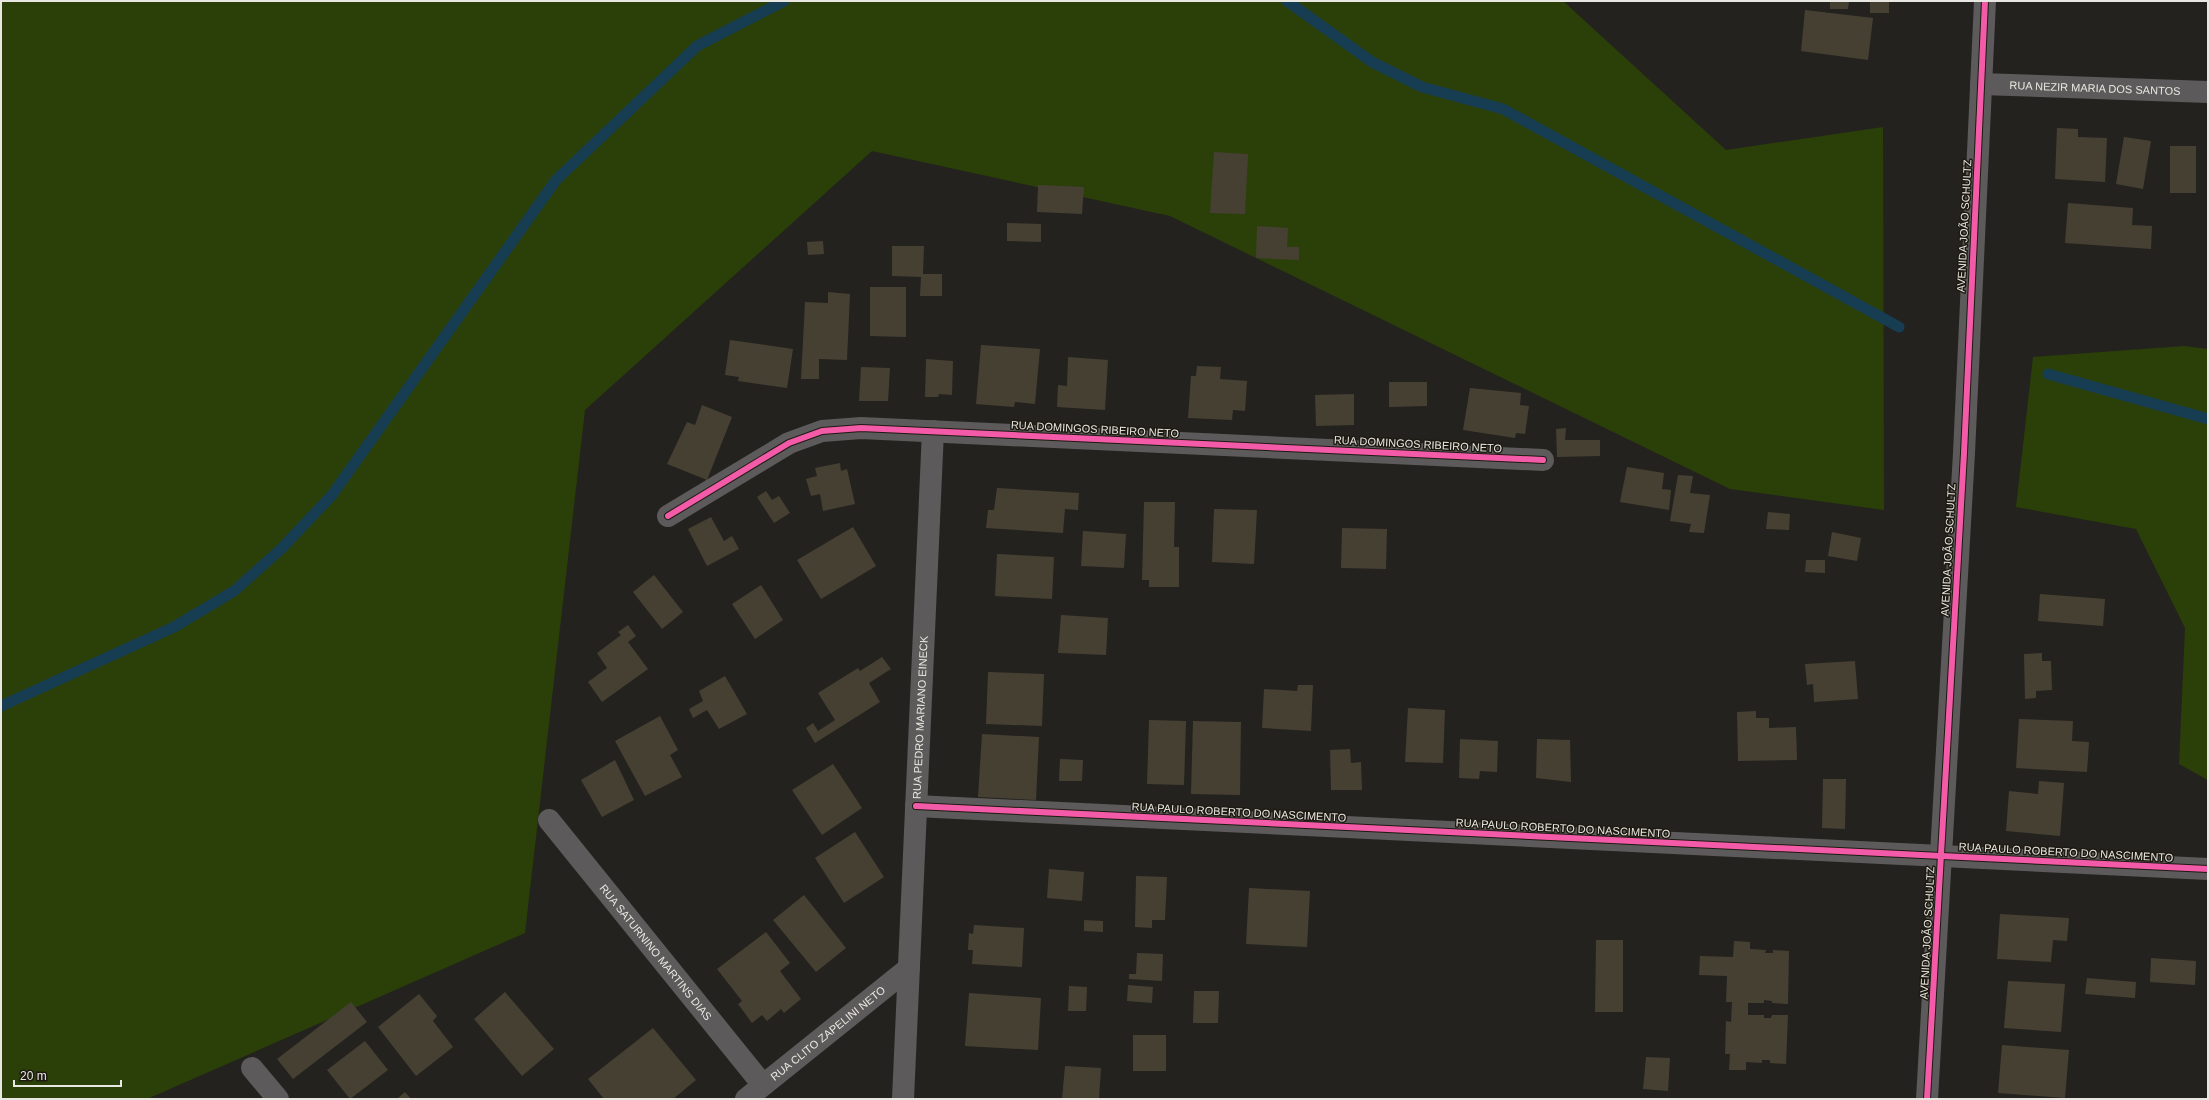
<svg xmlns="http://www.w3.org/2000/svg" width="2209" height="1100" viewBox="0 0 2209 1100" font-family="Helvetica,sans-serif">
	<rect width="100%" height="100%" fill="#24221e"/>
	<!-- green -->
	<g fill="#2a4008">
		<path d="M1,1H1563L1726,150L1883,127L1884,510L1730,489L1170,216L872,151L585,410L525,933L147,1099H1Z"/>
		<path d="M2184,346L2208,349V780L2179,764L2185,628L2136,529L2016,507L2033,357Z"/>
	</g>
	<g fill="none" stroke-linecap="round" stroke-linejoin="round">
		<!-- stream -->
		<g stroke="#173d52" stroke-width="11">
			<path d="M1287,1L1372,62L1422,87L1503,109L1899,327"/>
			<path d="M2048,374L2208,419"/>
			<path d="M1,706L174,627L234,591L282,548L332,495L556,180L697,46L784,1"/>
		</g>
	</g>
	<!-- building -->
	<g fill="#464033">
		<path d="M1830,1H1849L1848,9H1830Z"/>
		<rect x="1870" y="1" width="19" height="12"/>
		<path d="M1805,10L1873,18L1868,60L1801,51Z"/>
		<path d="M2057,128L2078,129V137L2107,138L2105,182L2055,179Z"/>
		<path d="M2124,137L2151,141L2143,189L2116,184Z"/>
		<rect x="2170" y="146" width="26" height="47"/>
		<path d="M1214,152L1248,154L1245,214L1210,213Z"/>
		<path d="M1038,185L1084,187L1082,214L1037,212Z"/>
		<path d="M2068,203L2133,208L2132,225L2152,226L2151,249L2065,243Z"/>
		<path d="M1007,223L1041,224V242L1007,241Z"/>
		<path d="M1257,226L1288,228L1287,247H1299V260L1256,258Z"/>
		<path d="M823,241L824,254L808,255L807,242Z"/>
		<path d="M892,246H924L923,274H942V296H920L921,277L892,276Z"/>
		<path d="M870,287H906V337L870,336Z"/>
		<path d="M828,292L850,294L847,360L819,359V379H801L805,302L828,303Z"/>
		<path d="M730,340L793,349L787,388L738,381L739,377L725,375Z"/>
		<path d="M981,345L1040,349L1035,404L1015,402L1014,407L976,404Z"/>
		<path d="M1068,357L1108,360L1105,410L1057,407L1058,385L1067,386Z"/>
		<path d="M926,359L953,361L952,395L939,394L938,397H925Z"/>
		<path d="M1197,366L1221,367L1220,379L1247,381L1245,411L1233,410L1232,420L1188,418L1191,376H1196Z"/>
		<path d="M861,367L890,368L888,401H859Z"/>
		<path d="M1389,382H1427V406L1389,407Z"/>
		<path d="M1470,388L1521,393L1520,405L1529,406L1525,434L1516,433L1515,438L1463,430Z"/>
		<path d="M1354,394V425L1316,426L1315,395Z"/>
		<path d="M702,405L732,417L707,480L667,464L687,422L695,425Z"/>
		<path d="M1566,428L1565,440H1600V456L1557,457L1556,429Z"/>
		<path d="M840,463L841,471L847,469L855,504L823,511L820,494L811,496L806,479L817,476L815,468Z"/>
		<path d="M1627,467L1664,473L1662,489L1671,490L1669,510L1620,502Z"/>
		<path d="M1678,475L1693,476L1690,493L1710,495L1704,533L1689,532L1691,524L1670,521Z"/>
		<path d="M997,488L1079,493L1078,510L1065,509L1063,533L986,528L988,510H994Z"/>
		<path d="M766,491L772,500L779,496L790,513L774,523L757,497Z"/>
		<path d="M1144,502H1175L1174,547H1179V587H1149V580H1142Z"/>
		<path d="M1214,509L1257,510L1254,564L1212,562Z"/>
		<path d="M1768,512L1790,514L1789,530L1766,529Z"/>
		<path d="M711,517L724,541L732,536L739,549L707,566L688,529Z"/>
		<path d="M853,527L876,566L821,599L797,560Z"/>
		<path d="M1342,528L1387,529L1386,569L1341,568Z"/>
		<path d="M1083,531L1126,534L1124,568L1081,566Z"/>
		<path d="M1832,532L1861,538L1857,561L1828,556Z"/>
		<path d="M997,554L1054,557L1052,599L995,596Z"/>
		<path d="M1806,560H1825V573L1805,572Z"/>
		<path d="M654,575L683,612L662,629L633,592Z"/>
		<path d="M761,585L783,620L755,639L732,604Z"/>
		<path d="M2040,594L2105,599L2103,626L2038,621Z"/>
		<path d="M1061,615L1108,618L1106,655L1058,653Z"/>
		<path d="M628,625L636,636L628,642L648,669L602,702L588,682L607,668L597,653L621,635L618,632Z"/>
		<path d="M2042,653V661H2051L2052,690L2036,691V698L2025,699L2024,654Z"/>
		<path d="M882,657L891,669L869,683L880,702L815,743L806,728L813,723L818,731L835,720L818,693L858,668L860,671Z"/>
		<path d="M1855,661L1858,699L1814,702L1813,684L1807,685L1805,664Z"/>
		<path d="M988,672L1044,674L1042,726L986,724Z"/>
		<path d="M725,676L747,714L719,729L707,710L693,718L689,709L703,701L699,691Z"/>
		<path d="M1298,685H1313L1311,731L1262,728L1264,689L1297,691Z"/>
		<path d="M1408,708L1445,710L1443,763L1405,762Z"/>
		<path d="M1756,711V718H1769V728L1796,727L1797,760L1738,761L1737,712Z"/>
		<path d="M660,716L678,750L670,755L682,777L645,796L615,741Z"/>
		<path d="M2019,719L2073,721L2072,741L2089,742L2087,772L2016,768Z"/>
		<path d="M1149,720L1186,721L1184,785L1147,784Z"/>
		<path d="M1193,721L1241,722L1240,795L1191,794Z"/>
		<path d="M982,734L1039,737L1036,800L978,797Z"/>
		<path d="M1460,739L1498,741L1497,772L1480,771L1479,779L1459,778Z"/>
		<path d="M1537,739L1570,740L1571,782L1536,778Z"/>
		<path d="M1350,749L1351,763L1361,762L1362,790H1331L1330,750Z"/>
		<path d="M1060,759L1083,760L1082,781H1059Z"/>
		<path d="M615,760L634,800L602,817L581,780Z"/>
		<path d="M833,764L862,808L822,835L792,790Z"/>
		<path d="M1823,779H1846L1845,829L1822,828Z"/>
		<path d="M2039,781L2064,783L2060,836L2006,831L2009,791L2038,794Z"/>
		<path d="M855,832L884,877L844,903L815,858Z"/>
		<path d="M1049,869L1084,872L1082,901L1047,898Z"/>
		<path d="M1136,876L1167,877L1165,920H1152V928L1135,927Z"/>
		<path d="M1249,888L1310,891L1307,947L1246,944Z"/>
		<path d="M804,895L846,948L816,972L773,920Z"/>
		<path d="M2000,914L2069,918L2067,941L2053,940L2051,962L1997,959Z"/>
		<path d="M1084,920L1103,921V932L1084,931Z"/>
		<path d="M974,925L1024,928L1022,967L972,964L973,950H968L969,933L973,934Z"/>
		<path d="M766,932L790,963L780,971L801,999L784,1013L781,1009L767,1021L762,1015L752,1023L738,1004L742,1001L717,969Z"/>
		<path d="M1596,940H1623V1012H1595Z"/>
		<path d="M1734,941L1750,942V949L1766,950L1765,953H1773V950L1789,951L1788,1004L1772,1003V1001L1764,1000V1003H1748V1015H1764V1018H1771L1772,1015H1788L1786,1064L1770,1063V1060H1762V1063L1746,1062V1070H1729L1730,1054H1725L1726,1021L1731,1022L1732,1002H1726L1727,976L1699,975L1700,956L1733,957Z"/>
		<path d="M1137,953L1163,954L1162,981L1129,979V974H1136Z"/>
		<path d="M2151,958L2196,961L2195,985L2150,982Z"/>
		<path d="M2087,978L2136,982L2135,998L2085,994Z"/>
		<path d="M2008,981L2065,984L2061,1032L2004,1028Z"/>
		<path d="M1128,985L1153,987L1152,1003L1127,1001Z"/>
		<path d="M1069,986L1087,987L1086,1011H1068Z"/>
		<path d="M1194,991H1219L1218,1023H1193Z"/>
		<path d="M505,992L554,1049L522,1076L474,1019Z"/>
		<path d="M969,993L1041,998L1038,1050L965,1046Z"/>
		<path d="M419,994L437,1016L433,1021L453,1047L416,1076L378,1027Z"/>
		<path d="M351,1002L367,1022L293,1079L277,1059Z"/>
		<path d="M653,1028L696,1080L673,1099H604L588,1079Z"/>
		<rect x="1133" y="1035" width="33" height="36"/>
		<path d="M365,1041L388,1070L350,1099L327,1070Z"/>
		<path d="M2002,1045L2069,1050L2065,1098L1998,1093Z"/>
		<path d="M1646,1057L1670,1058L1668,1091L1643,1089Z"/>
		<path d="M1065,1066L1101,1068L1099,1099H1062Z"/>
		<path d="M405,1092L411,1099H397Z"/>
	</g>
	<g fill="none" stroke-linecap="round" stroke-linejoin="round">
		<!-- minor -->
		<g stroke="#5c5a5a" stroke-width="22">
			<path id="s1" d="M1981,84L2208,92"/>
			<path d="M668,516L789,443L822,431L861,428L1543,460"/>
			<path d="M916,806L2208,869"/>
			<path id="s2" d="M549,820L763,1085"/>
			<path d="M252,1068L278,1099"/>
			<path id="s3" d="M746,1099L909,968"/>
			<path id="s4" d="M903,1099L933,431"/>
			<path d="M1927,1099L1964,453L1985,1"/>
		</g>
		<!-- cycleway casing -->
		<g stroke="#1d1a12" stroke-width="8">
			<g id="cycleway">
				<path d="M668,516L789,443L822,431L861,428L1543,460"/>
				<path d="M916,806L2208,869"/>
				<path d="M1927,1099L1964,453L1985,1"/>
			</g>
		</g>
		<!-- cycleway -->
		<use href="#cycleway" stroke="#f35aa7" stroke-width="6"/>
	</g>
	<g text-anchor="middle" stroke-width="3" stroke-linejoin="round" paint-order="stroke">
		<!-- street labels -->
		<g font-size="11" fill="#e9e7e1" stroke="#1d1a12">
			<text dy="4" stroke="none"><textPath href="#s1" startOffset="114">RUA NEZIR MARIA DOS SANTOS</textPath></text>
			<text transform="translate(1964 226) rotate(-87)" y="4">AVENIDA JOÃO SCHULTZ</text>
			<text transform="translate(1095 429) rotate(3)" y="4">RUA DOMINGOS RIBEIRO NETO</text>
			<text transform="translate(1418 444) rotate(3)" y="4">RUA DOMINGOS RIBEIRO NETO</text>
			<text transform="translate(1948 550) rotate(-87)" y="4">AVENIDA JOÃO SCHULTZ</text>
			<text dy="4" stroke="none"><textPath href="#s4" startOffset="382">RUA PEDRO MARIANO EINECK</textPath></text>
			<text transform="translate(1239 812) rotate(3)" y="4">RUA PAULO ROBERTO DO NASCIMENTO</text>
			<text transform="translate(1563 828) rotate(3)" y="4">RUA PAULO ROBERTO DO NASCIMENTO</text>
			<text transform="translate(2066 852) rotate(3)" y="4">RUA PAULO ROBERTO DO NASCIMENTO</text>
			<text transform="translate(1927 933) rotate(-87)" y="4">AVENIDA JOÃO SCHULTZ</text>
			<text dy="4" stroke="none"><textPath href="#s2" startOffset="170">RUA SATURNINO MARTINS DIAS</textPath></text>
			<text dy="4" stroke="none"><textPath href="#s3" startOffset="105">RUA CLITO ZAPELINI NETO</textPath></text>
		</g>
	</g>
	<!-- border -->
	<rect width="2209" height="1100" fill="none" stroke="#e9e7e1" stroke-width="4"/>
	<!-- scale -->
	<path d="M14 1080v6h107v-6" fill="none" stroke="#e9e7e1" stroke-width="2"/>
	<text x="20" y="1080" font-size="12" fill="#e9e7e1" stroke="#1d1a12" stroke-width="3" paint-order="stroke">20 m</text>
</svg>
